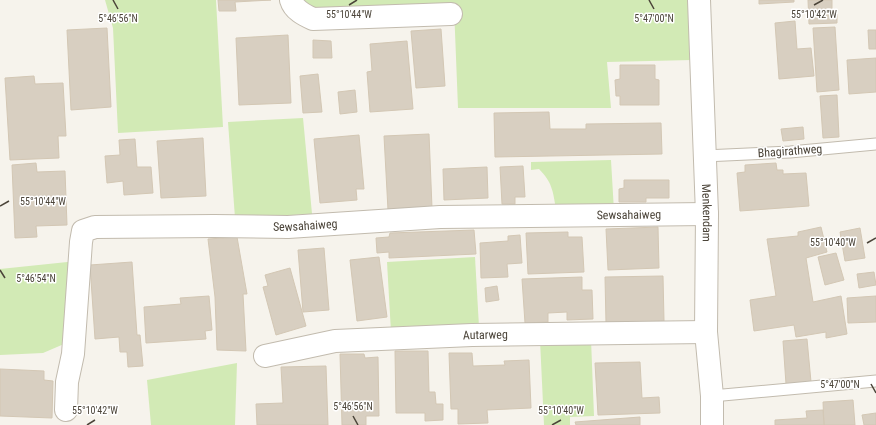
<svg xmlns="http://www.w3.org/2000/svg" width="876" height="425" viewBox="0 0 876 425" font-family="'Roboto Condensed',sans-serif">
	<rect width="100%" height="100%" fill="#f6f3ec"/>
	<!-- green -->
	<g fill="#d2eab5">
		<path d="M105,0H216L223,127L118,133L113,28Z"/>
		<path d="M297,0H688L692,60L607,62L611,108H458L454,7L321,16Z"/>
		<path d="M303,118L312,214L235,218L228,122Z"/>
		<path d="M611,160L614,211L556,209C553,191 552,182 539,169L531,170V162Z"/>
		<path d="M475,257L479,327L391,332L387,262Z"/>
		<path d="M77,261L71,341L43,353L0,355V269Z"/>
		<path d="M591,339L594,416L570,417V425H544L540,340Z"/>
		<path d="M237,363L235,425H151L147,380Z"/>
	</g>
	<!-- building -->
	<g fill="#d8cfc1" stroke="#d3c7b4">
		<path d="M218,0H271L235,2L236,11H219Z"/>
		<path d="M759,0H794V2L759,4Z"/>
		<path d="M808,0H832V15L837,14V23L809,24Z"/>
		<path d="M795,21L797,49L811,48L814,76L779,79L775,23Z"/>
		<path d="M835,27L839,90L817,92L813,28Z"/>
		<path d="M107,28L111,107L71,110L67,30Z"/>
		<path d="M441,29L445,86L416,88L411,31Z"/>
		<path d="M868,30H876V49H869Z"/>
		<path d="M288,35L291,103L239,105L236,38Z"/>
		<path d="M313,40L331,41L332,58H313Z"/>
		<path d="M407,41L413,109L370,112L367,72L372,71L370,44Z"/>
		<path d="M876,58V92L849,94L847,60Z"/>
		<path d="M620,65H655V79L659,80V105H620V96H616L615,80L620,79Z"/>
		<path d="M318,74L322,112L303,113L300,76Z"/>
		<path d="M34,76L35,84L63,83L66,136H58L59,158L10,160L5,78Z"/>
		<path d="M355,90L357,112L340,114L338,92Z"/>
		<path d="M837,95L839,137L823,138L820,96Z"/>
		<path d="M549,112L550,129H586V124L661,123L662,154L495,157L494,113Z"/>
		<path d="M803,127L804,139L783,141L781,129Z"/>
		<path d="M429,134L432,208L388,210L384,136Z"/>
		<path d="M359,135L364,189H356L357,200L320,203L314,139Z"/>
		<path d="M203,138L206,196L161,198L157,141Z"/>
		<path d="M135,139L137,167H151L153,193L124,195L123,181L107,183L105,156L120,155L119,140Z"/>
		<path d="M36,163L37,172L65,171L67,225L36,226L37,237L15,238L12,165Z"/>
		<path d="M776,163L777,170H783V174L806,173L809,206L740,211L737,173L745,172V165Z"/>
		<path d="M523,166L525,197H515V204H502L500,167Z"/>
		<path d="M487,167L488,198L444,200L443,169Z"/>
		<path d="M624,180H669V198H646V202H619V189L624,188Z"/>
		<path d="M658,227L659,268L608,270L606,229Z"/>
		<path d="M821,227L827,252L806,258L813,302L841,296L847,334L826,338V332L796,337L794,325L754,331L750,300L776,296L767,239L798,236V232Z"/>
		<path d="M860,228L865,258L845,261L840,232Z"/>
		<path d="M474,230L476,254L389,258V252L377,253L376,238L389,237L390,233Z"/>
		<path d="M568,232V237H582L584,272L528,274L526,233Z"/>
		<path d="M520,235L522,263L507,264L508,277L481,278L480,243L508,241V236Z"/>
		<path d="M237,237L247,294H243L246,351L217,350L215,297L208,239Z"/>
		<path d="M324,248L329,310L303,312L298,250Z"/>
		<path d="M836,253L844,280L825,285L818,257Z"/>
		<path d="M379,257L387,317L357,321L350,260Z"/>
		<path d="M132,262L137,335H140L143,366L128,367L127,352H120L119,337L95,339L90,265Z"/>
		<path d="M290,268L306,326L276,335L263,287L268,286L265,275Z"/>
		<path d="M874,272L876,285L859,288L857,274Z"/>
		<path d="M663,276L664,321L606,323L605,277Z"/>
		<path d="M582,277V290H592L593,319L567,320V312L548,313V322L525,323L522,279Z"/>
		<path d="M497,286L499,300L486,302L485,288Z"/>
		<path d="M209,296L212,330L205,331L206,339L146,343L144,307L181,304L180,298Z"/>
		<path d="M876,296V322L848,323L847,298Z"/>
		<path d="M807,339L811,382L786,384L783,341Z"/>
		<path d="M395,351H428L429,392H435L436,404H443V420L425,421V413H396Z"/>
		<path d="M449,353H472L473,366L505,365L504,361L529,360L531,408L487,410L488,423L458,424V409H451Z"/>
		<path d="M340,354H364L365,358L378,357L379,416H366V425H342Z"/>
		<path d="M640,362L642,398L659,397L660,413L598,415L595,363Z"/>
		<path d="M326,366L328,425H257L256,404L283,403L281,367Z"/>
		<path d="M0,369L44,371V380L53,381L52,418L0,416Z"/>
		<path d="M853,400L855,425H824L823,402Z"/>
		<path d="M823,410L824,425H775V420L807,418L806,411Z"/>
		<path d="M876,413V425H864L862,415Z"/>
		<path d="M640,417V425H576L575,422Z"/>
	</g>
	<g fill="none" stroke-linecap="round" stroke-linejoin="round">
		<!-- service casing -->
		<g stroke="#c2bbae" stroke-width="13">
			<g id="service">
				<path d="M704,156L790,152L876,144"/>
				<path d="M712,396L876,381"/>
			</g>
		</g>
		<!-- minor casing -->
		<g stroke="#c2bbae" stroke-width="24">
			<g id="minor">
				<path d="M291,0C294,10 304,15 313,19L451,14"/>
				<path id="s1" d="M699,0L707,214L706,332L712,396V425"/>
				<path id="s2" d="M265,356L335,341L472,335L706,332"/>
				<path id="s3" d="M66,410L67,382L73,354L81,242L83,231L95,227L214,226L288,227L440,217L707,214"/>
			</g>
		</g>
		<!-- service -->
		<use href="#service" stroke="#fff" stroke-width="11"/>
		<!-- minor -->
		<use href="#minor" stroke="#fff" stroke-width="22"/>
	</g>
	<!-- ticks -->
	<path fill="none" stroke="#4b4439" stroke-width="1.5" d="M113,0L118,9M649,0L654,9M349,5L357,0M814,5L823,0M0,206L9,201M867,243L876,238M0,270L5,278M871,384L876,393M353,416L358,425M87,425L95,420M552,425L561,420"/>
	<g text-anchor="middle" stroke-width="3" stroke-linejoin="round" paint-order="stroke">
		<!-- street labels -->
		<g font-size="12" fill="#4b4439" stroke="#fff">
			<text transform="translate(790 151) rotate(-4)" y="4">Bhagirathweg</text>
			<text dy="4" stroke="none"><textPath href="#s1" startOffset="213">Menkendam</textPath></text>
			<text dy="4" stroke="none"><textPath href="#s3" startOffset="727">Sewsahaiweg</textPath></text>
			<text dy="4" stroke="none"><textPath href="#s3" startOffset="403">Sewsahaiweg</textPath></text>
			<text dy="4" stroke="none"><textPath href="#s2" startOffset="222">Autarweg</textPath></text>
		</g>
	</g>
	<g font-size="10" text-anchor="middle" fill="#4b4439" stroke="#fff" stroke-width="3" stroke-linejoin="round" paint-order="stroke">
		<text x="349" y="18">55°10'44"W</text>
		<text x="814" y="18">55°10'42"W</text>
		<text x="118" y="22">5°46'56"N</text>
		<text x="654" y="22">5°47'00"N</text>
		<text x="43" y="205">55°10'44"W</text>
		<text x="833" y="246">55°10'40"W</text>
		<text x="36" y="282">5°46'54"N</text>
		<text x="840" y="388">5°47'00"N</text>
		<text x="353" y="410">5°46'56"N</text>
		<text x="95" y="414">55°10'42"W</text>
		<text x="561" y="414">55°10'40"W</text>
	</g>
</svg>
